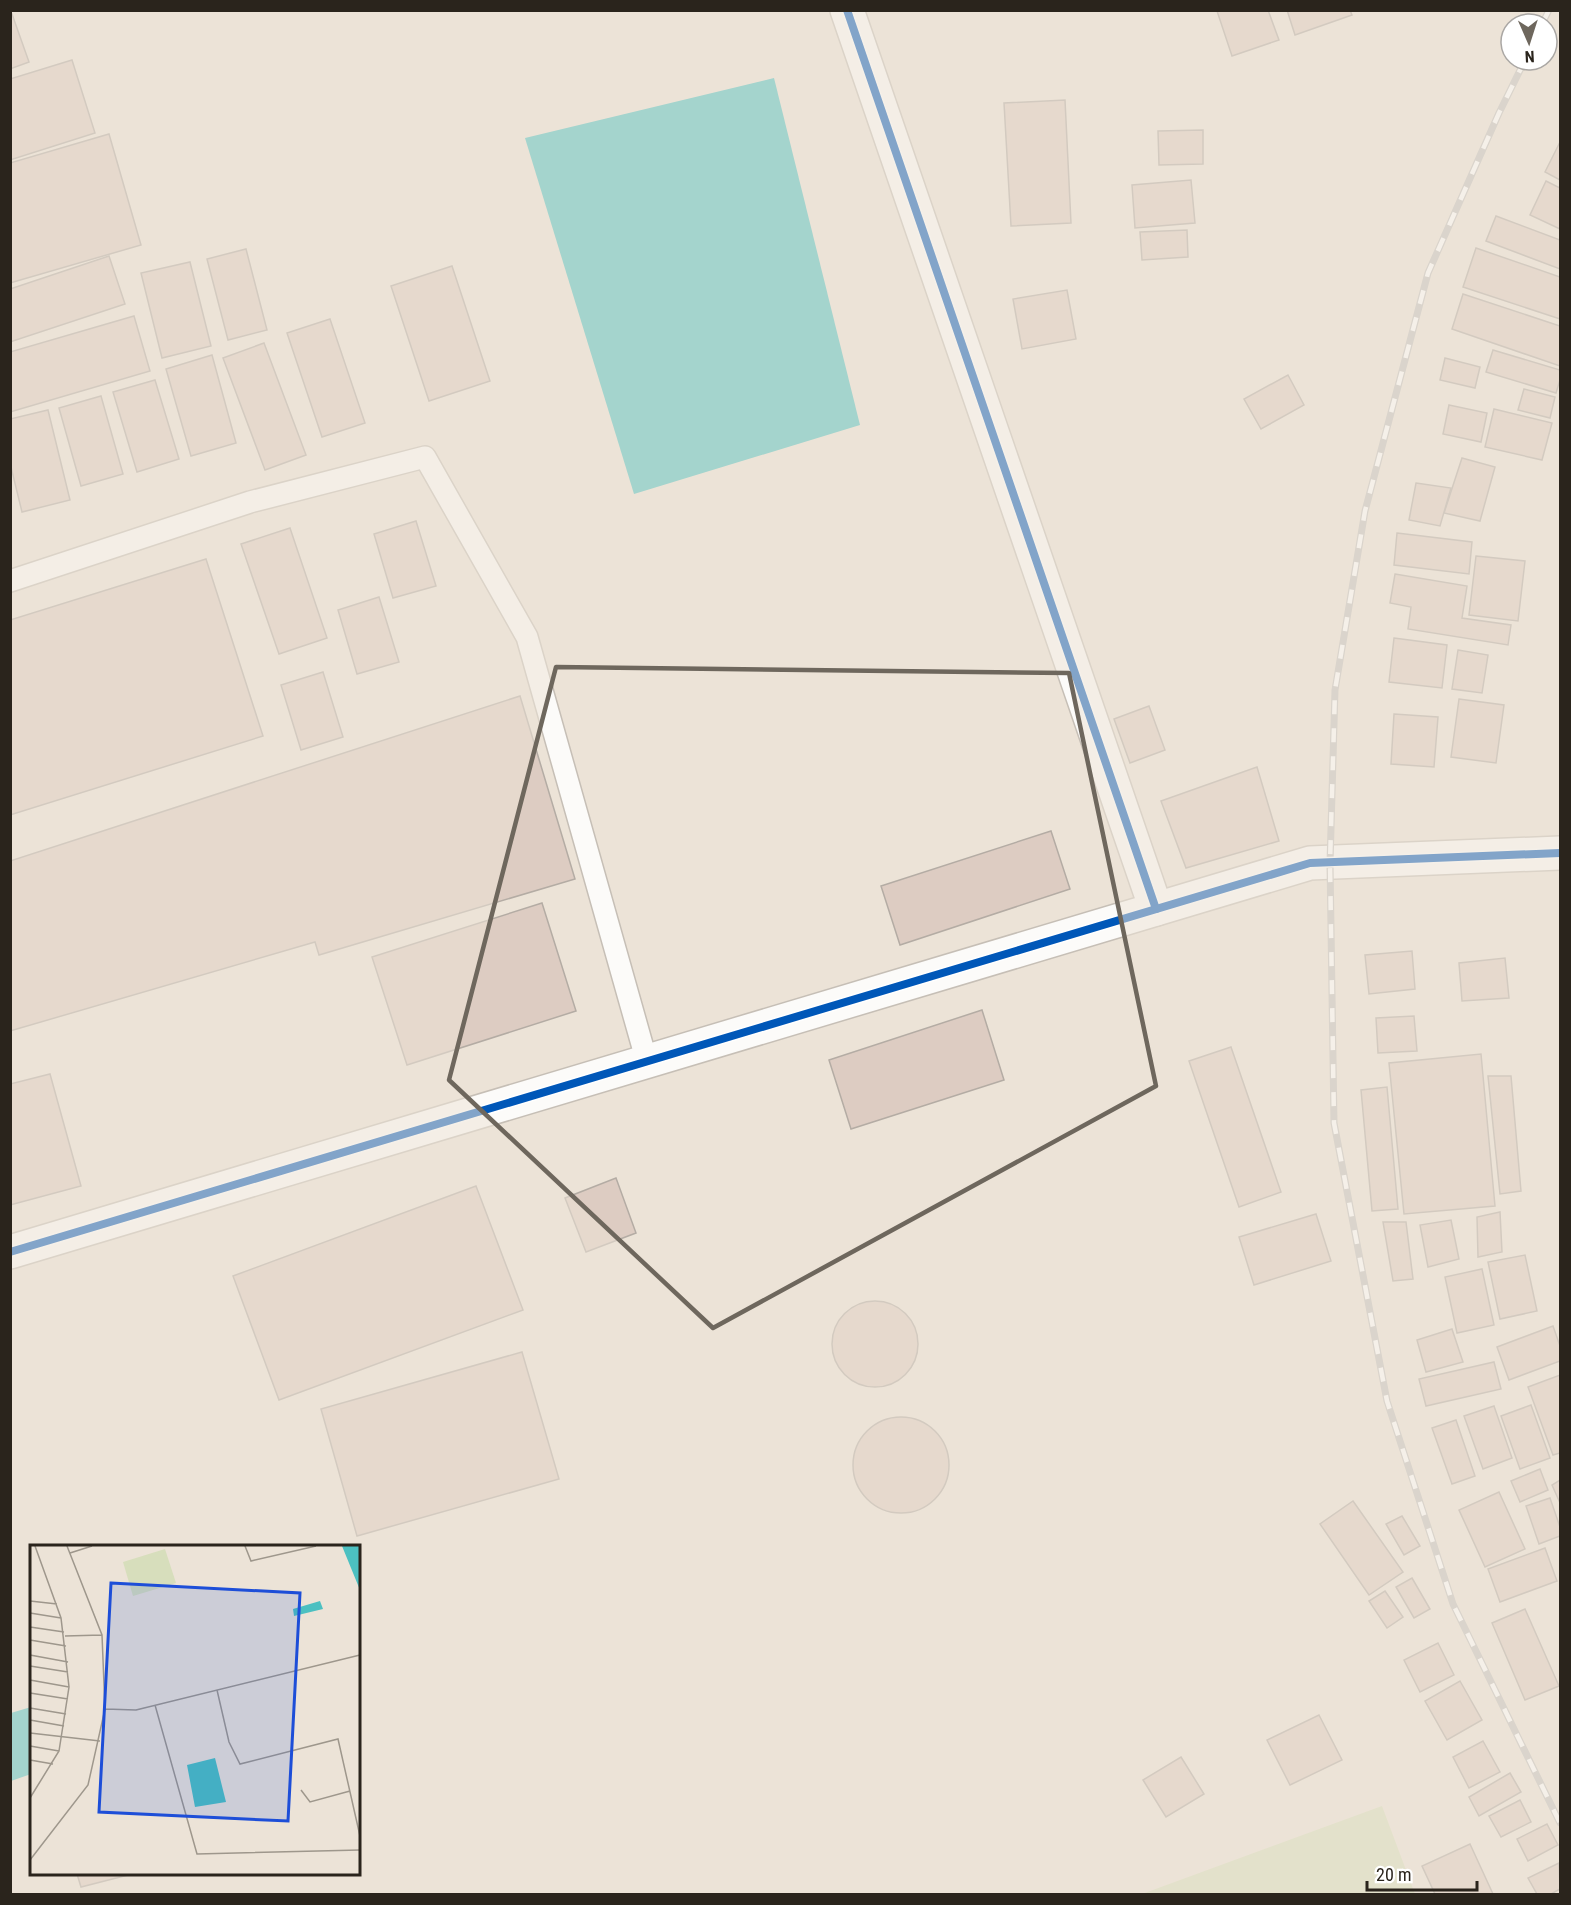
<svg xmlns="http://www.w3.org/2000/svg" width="1571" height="1905" viewBox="0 0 1571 1905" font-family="'Roboto Condensed',sans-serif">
	<rect width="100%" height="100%" fill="#ece3d7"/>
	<!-- green -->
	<path fill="#d7debc" d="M1382,1806L1415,1894H1142Z"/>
	<!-- water -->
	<g fill="#4cc0c1">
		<path d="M774,78L860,425L634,494L525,138Z"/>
		<path d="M31,1707V1774L11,1781V1713Z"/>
	</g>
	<!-- building -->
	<g fill="#ddccc2" stroke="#b4aca4" stroke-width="1.5">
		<path d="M1219,10H1268L1279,40L1232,56L1217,11Z"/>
		<path d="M1287,10H1350L1352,15L1295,35Z"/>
		<path d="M12,14L29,62L10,69V15Z"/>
		<path d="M72,60L95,133L10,160V79Z"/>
		<path d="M1065,100L1071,223L1011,226L1004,103Z"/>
		<path d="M1203,130V164L1159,165L1158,131Z"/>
		<path d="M109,134L141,245L10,283V163Z"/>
		<path d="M1560,142V180L1545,172Z"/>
		<path d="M1191,180L1195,223L1135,228L1132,185Z"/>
		<path d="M1546,181L1560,188V229L1530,215Z"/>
		<path d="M1496,216L1560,240V269L1486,241Z"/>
		<path d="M1187,230L1188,257L1142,260L1140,232Z"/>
		<path d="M1476,248L1560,277V319L1463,287Z"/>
		<path d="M246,249L267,330L228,340L207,259Z"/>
		<path d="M109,256L125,304L10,342V289Z"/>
		<path d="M190,262L211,346L162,358L141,273Z"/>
		<path d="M452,266L490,381L429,401L391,286Z"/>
		<path d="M1067,290L1076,339L1022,349L1013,299Z"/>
		<path d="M1463,294L1560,326V366L1452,329Z"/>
		<path d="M134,316L150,371L10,412V352Z"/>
		<path d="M330,319L365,423L322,437L287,333Z"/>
		<path d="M264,343L306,455L265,470L223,358Z"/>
		<path d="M1493,350L1560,370V380L1556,393L1486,372Z"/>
		<path d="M212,355L236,443L191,456L166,369Z"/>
		<path d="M1445,358L1480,367L1475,388L1440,380Z"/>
		<path d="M1288,375L1304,405L1261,429L1244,399Z"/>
		<path d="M155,380L179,459L137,472L113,392Z"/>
		<path d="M1524,389L1555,397L1550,418L1518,410Z"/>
		<path d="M101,396L123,474L81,486L59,408Z"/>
		<path d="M1449,405L1487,413L1481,442L1443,434Z"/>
		<path d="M1494,409L1552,423L1542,460L1485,447Z"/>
		<path d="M48,410L70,500L22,512L10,463V419Z"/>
		<path d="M1462,458L1495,467L1480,521L1444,513Z"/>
		<path d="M1416,483L1451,488L1440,526L1409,520Z"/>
		<path d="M416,521L436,586L393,598L374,534Z"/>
		<path d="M290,528L327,638L279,654L241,544Z"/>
		<path d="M1397,533L1472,542L1469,574L1394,565Z"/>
		<path d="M1476,556L1525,561L1518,621L1469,615Z"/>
		<path d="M206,559L263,736L10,815V620Z"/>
		<path d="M1395,574L1467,586L1462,618L1511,625L1508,645L1408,629L1411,607L1390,603Z"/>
		<path d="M379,597L399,662L357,674L338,610Z"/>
		<path d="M1394,638L1447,645L1442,688L1389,682Z"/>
		<path d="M1458,650L1488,655L1482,693L1452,689Z"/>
		<path d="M323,672L343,737L301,750L281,685Z"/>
		<path d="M520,696L575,879L319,955L315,942L10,1031V861Z"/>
		<path d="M1459,699L1504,705L1496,763L1451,757Z"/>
		<path d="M1149,706L1165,750L1130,763L1114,719Z"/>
		<path d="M1394,714L1438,717L1434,767L1391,764Z"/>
		<path d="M1257,767L1279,841L1186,868L1161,801Z"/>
		<path d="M1051,831L1070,889L900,945L881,886Z"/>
		<path d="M542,903L576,1011L407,1065L372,957Z"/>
		<path d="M1412,951L1415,989L1369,994L1365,955Z"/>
		<path d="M1505,958L1509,998L1462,1001L1459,963Z"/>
		<path d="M982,1010L1004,1080L851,1129L829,1060Z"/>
		<path d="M1414,1016L1417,1051L1378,1053L1376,1018Z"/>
		<path d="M1231,1047L1281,1192L1239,1207L1189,1061Z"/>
		<path d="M1481,1054L1495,1206L1404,1214L1389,1063Z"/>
		<path d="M50,1074L81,1186L10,1205V1084Z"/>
		<path d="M1488,1076H1511L1521,1191L1500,1194Z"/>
		<path d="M1387,1087L1398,1209L1372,1211L1361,1090Z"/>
		<path d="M616,1178L636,1233L586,1252L565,1198Z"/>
		<path d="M476,1186L523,1310L279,1400L233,1276Z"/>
		<path d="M1500,1212L1502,1252L1478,1257L1477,1217Z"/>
		<path d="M1316,1214L1331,1261L1254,1285L1239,1237Z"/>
		<path d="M1451,1220L1459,1259L1428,1267L1420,1225Z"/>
		<path d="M1383,1222H1406L1413,1279L1393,1281Z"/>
		<path d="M1525,1255L1537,1311L1500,1319L1488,1262Z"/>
		<path d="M1482,1269L1494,1325L1457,1333L1445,1277Z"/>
		<circle cx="875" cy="1344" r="43"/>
		<path d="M1553,1326L1560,1346V1361L1509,1380L1497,1347Z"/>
		<path d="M1452,1329L1463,1362L1426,1372L1417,1340Z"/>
		<path d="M522,1352L559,1479L357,1536L321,1409Z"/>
		<path d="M1494,1362L1501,1389L1426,1406L1419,1379Z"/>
		<path d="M1560,1375V1453L1553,1455L1528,1387Z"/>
		<path d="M1531,1405L1550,1458L1520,1469L1501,1416Z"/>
		<path d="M1494,1406L1512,1458L1483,1469L1464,1416Z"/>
		<circle cx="901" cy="1465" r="48"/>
		<path d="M1456,1420L1475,1476L1452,1484L1432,1428Z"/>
		<path d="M1540,1469L1548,1490L1520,1502L1511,1481Z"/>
		<path d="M1560,1480V1503L1552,1485Z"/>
		<path d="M1499,1492L1525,1549L1485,1567L1459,1510Z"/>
		<path d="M1550,1498L1560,1527V1536L1539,1544L1526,1506Z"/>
		<path d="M1353,1501L1403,1572L1369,1595L1320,1524Z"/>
		<path d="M1402,1516L1420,1546L1404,1555L1386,1524Z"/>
		<path d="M1545,1548L1557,1581L1500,1602L1488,1569Z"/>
		<path d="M1412,1578L1430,1609L1414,1618L1396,1587Z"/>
		<path d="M1385,1591L1403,1617L1387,1628L1369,1601Z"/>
		<path d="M1525,1609L1559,1686L1525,1700L1492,1623Z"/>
		<path d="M1438,1643L1454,1675L1420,1692L1404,1660Z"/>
		<path d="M1460,1681L1482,1720L1447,1740L1425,1701Z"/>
		<path d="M1319,1715L1342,1760L1290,1785L1267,1740Z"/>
		<path d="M1483,1741L1500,1772L1469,1788L1453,1757Z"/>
		<path d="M1181,1757L1204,1794L1166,1817L1143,1780Z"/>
		<path d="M1510,1773L1521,1792L1479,1816L1469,1797Z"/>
		<path d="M1520,1800L1531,1822L1501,1837L1489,1816Z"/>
		<path d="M1547,1824L1558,1845L1528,1861L1517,1839Z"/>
		<path d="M1470,1844L1493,1894H1435L1422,1866Z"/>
		<path d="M1559,1863L1560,1889L1551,1894H1537L1528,1878Z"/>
		<path d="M77,1874H132L81,1887Z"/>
	</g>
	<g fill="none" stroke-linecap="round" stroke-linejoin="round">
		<!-- lane casing -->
		<g stroke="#c6bfb6" stroke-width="24">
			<path id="lane" d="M10,581L250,502L425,457L527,637L647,1062"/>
		</g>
		<!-- street casing -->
		<g stroke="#c6bfb6" stroke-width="36">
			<g id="street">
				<path d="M847,10L1156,909"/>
				<path d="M10,1252L1310,863L1560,853"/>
			</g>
		</g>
		<!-- lane -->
		<use href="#lane" stroke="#fcfbf9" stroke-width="21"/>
		<!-- street -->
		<use href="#street" stroke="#fcfbf9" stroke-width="33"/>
		<!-- rail casing -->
		<g stroke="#c3c1be" stroke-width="7">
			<g id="rail">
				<path d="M1542,24L1549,10"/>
				<path d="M1525,60L1499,113L1428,273L1365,511L1335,690L1330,863L1334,1123L1387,1401L1453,1604L1560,1823"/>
			</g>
		</g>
		<!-- rail -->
		<use href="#rail" stroke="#fff" stroke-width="4.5" stroke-dasharray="14" stroke-linecap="butt"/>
		<!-- cycleway casing -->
		<g stroke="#fff" stroke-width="11">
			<g id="cycleway">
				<path d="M847,10L1156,909"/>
				<path d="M10,1252L1310,863L1560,853"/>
			</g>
		</g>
		<!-- cycleway -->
		<use href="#cycleway" stroke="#0057b8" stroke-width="8"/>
	</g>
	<!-- marked area -->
	<path d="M0 0H1571V1905H0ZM556,667L1069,673L1156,1086L713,1328L449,1080Z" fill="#ece3d7" fill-opacity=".55" fill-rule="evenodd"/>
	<path fill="none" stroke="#6e675d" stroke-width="4.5" stroke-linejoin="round" d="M556,667L1069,673L1156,1086L713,1328L449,1080Z"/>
	<!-- overview -->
	<g transform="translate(30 1545)">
		<rect width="330" height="330" fill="#ece3d7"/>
		<path d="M135,4L146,38L103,51L93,17Z" fill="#d7debc"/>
		<path d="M312,1H330V45ZM290,56L293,64L264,71L263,64ZM185,213L196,257L165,262L157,220Z" fill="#4cc0c1"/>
		<path fill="none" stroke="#9e978c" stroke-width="1.5" d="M215,1L221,16L286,1M40,8L62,1M0,56L27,59M0,68L31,73M0,82L34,87M35,91L72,90M0,95L36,101M0,110L38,117M0,121L38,127M0,135L39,142M187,145L199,197L210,219L308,194L330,291M0,148L38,154M125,160L167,309L330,305M0,163L36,169M75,164L106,165L330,110M0,175L34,181M0,188L70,196M0,201L29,206M0,215L23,219M271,245L280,257L320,246M0,253L29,206L39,142L31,73L5,1M0,315L58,240L75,164L72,90L37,1"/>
		<path fill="#1d4ed8" fill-opacity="0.15" stroke="#1d4ed8" stroke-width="3" d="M81,38L270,48L258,276L69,267Z"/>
		<rect width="330" height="330" fill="none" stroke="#2a241c" stroke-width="3"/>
	</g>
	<!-- border -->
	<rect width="1571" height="1905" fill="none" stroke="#2a241c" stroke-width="24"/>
	<!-- north arrow -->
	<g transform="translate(1529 42) rotate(177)"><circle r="28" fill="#ffffff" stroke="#aaa7a4" stroke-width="1.5"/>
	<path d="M0-4.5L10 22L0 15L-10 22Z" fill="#6e675d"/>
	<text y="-9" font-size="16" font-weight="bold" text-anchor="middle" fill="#2a241c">N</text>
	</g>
	<!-- scale -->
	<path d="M1367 1881v9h110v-9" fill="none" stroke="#2a241c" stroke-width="3"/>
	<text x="1376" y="1881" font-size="18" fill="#2a241c" stroke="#ffffff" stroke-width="4.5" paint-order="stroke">20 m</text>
</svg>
